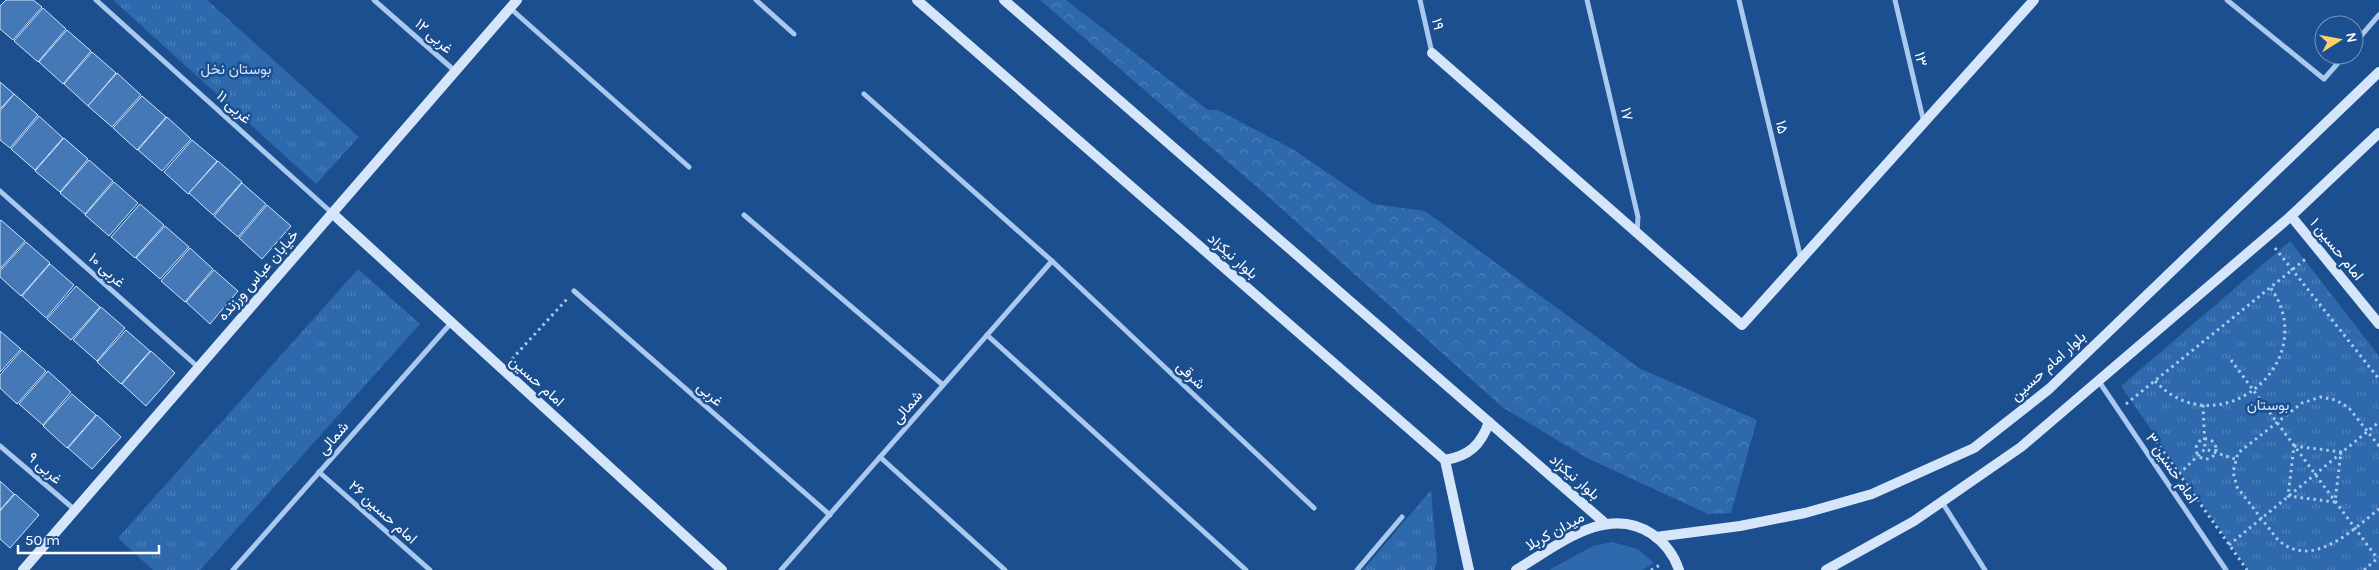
<svg xmlns="http://www.w3.org/2000/svg" width="2379" height="570" viewBox="0 0 2379 570" font-family="Karla,Vazirmatn,sans-serif">
	<defs>
		<pattern id="forest-crowns" width="20" height="18" patternUnits="userSpaceOnUse" patternTransform="scale(1.25)"><rect width="20" height="18" fill="#2e69ad"/><path d="M2 6a3 3 0 1 1 6 0M12 15a3 3 0 1 1 6 0" fill="none" stroke="#4d80b9"/></pattern>
		<pattern id="park-tufts" width="24" height="20" patternUnits="userSpaceOnUse" patternTransform="scale(1.25)"><rect width="24" height="20" fill="#2e69ad"/><path d="M3 7l-1-3M5 7V3M7 7l1-3M15 17l-1-3M17 17v-4M19 17l1-3" fill="none" stroke="#4d80b9"/></pattern>
	</defs>
	<rect width="100%" height="100%" fill="#1b4f8f"/>
	<!-- grass -->
	<path fill="#2e69ad" d="M1612,542L1638,549L1654,563L1642,570H1549L1593,546Z"/>
	<!-- forest -->
	<path fill="url(#forest-crowns)" d="M1040,0H1066L1208,110H1218L1294,150L1373,204L1425,211L1639,368L1757,420L1731,513L1708,514L1589,459L1502,407L1272,200Z"/>
	<!-- park -->
	<g fill="url(#park-tufts)">
		<path d="M113,0H207L359,137L316,184Z"/>
		<path d="M2290,241L2379,356V570H2248L2121,386Z"/>
		<path d="M358,269L420,324L200,570H153L118,538Z"/>
		<path d="M1431,490L1437,561L1434,570H1363Z"/>
	</g>
	<!-- building -->
	<g fill="#4478b7" stroke="#cfe3fa">
		<path d="M6,0H33L42,7L13,40L0,29V6Z"/>
		<path d="M43,8L66,29L38,62L14,41Z"/>
		<path d="M67,30L91,51L63,84L39,62Z"/>
		<path d="M92,52L116,73L88,106L64,84Z"/>
		<path d="M117,73L141,95L112,127L88,106Z"/>
		<path d="M0,82L14,94L0,109Z"/>
		<path d="M14,94L38,115L10,148L0,140V111Z"/>
		<path d="M142,96L166,117L137,150L113,128Z"/>
		<path d="M39,116L63,138L35,170L11,149Z"/>
		<path d="M167,117L191,139L162,171L138,150Z"/>
		<path d="M64,138L88,159L60,192L35,171Z"/>
		<path d="M192,140L217,161L188,194L164,172Z"/>
		<path d="M89,160L113,181L85,214L60,193Z"/>
		<path d="M218,161L242,182L213,215L189,193Z"/>
		<path d="M114,182L138,203L109,236L85,215Z"/>
		<path d="M242,183L266,204L238,237L214,216Z"/>
		<path d="M140,204L164,225L135,258L111,237Z"/>
		<path d="M267,205L291,226L262,259L239,238Z"/>
		<path d="M1,220L25,241L0,269V221Z"/>
		<path d="M165,226L189,247L160,279L136,258Z"/>
		<path d="M26,242L50,263L21,296L0,277V271Z"/>
		<path d="M190,248L213,269L185,302L161,281Z"/>
		<path d="M50,264L74,285L46,318L22,296Z"/>
		<path d="M214,270L238,291L210,324L186,302Z"/>
		<path d="M76,286L100,307L71,340L47,319Z"/>
		<path d="M101,307L125,328L97,361L73,340Z"/>
		<path d="M126,330L150,351L121,384L97,362Z"/>
		<path d="M0,331L21,349L0,372Z"/>
		<path d="M22,350L46,371L17,404L0,388V375Z"/>
		<path d="M151,351L175,373L146,406L122,384Z"/>
		<path d="M48,371L71,392L43,425L19,404Z"/>
		<path d="M72,394L96,415L67,448L43,426Z"/>
		<path d="M97,415L121,437L92,469L68,448Z"/>
		<path d="M0,481L14,494L0,510Z"/>
		<path d="M15,494L39,515L10,548L0,539V511Z"/>
	</g>
	<g fill="none" stroke-linecap="round" stroke-linejoin="round">
		<!-- path -->
		<g stroke="#a9c9ee" stroke-width="3" stroke-dasharray="2.5 4" stroke-linecap="butt">
			<path d="M2275,248L2379,379"/>
			<path d="M512,359L567,299"/>
			<path d="M2231,360L2377,558"/>
			<path d="M2155,381C2219,449 2324,361 2270,287"/>
			<path d="M2126,404L2308,257"/>
			<path d="M2203,405L2205,449"/>
			<circle cx="2206" cy="449" r="10"/>
			<path d="M2156,441L2247,570"/>
			<path d="M2294,446L2341,452L2335,502L2288,496Z"/>
			<path d="M2379,446L2349,408L2336,400L2321,397L2302,403L2238,453L2233,472L2237,487L2278,540C2313,570 2351,531 2379,509"/>
			<path d="M2179,474L2205,449L2235,459"/>
			<path d="M2229,545L2379,422"/>
			<path d="M1651,570L1662,564"/>
			<path d="M2364,570L2379,557"/>
		</g>
		<!-- street -->
		<g stroke="#a9c9ee" stroke-width="5">
			<path d="M96,0L332,213"/>
			<path d="M374,0L455,71"/>
			<path d="M756,0L794,34"/>
			<path d="M1420,0L1432,53"/>
			<path d="M1587,0L1638,217L1637,233"/>
			<path d="M1739,0L1801,259"/>
			<path d="M1895,0L1924,123"/>
			<path d="M2227,0L2324,79L2345,55"/>
			<path d="M510,8L689,167"/>
			<path d="M2354,44L2379,15"/>
			<path d="M864,94L1052,261L1314,508"/>
			<path d="M0,191L198,367"/>
			<path d="M744,215L943,385"/>
			<path d="M574,291L830,515"/>
			<path d="M987,335L1246,570"/>
			<path d="M2098,380L2226,570"/>
			<path d="M0,446L75,510"/>
			<path d="M880,457L1005,570"/>
			<path d="M319,472L430,570"/>
			<path d="M1942,502L1985,570"/>
			<path d="M233,570L451,323"/>
			<path d="M781,570L1052,261"/>
			<path d="M1357,570L1402,517"/>
		</g>
		<!-- secondary -->
		<g stroke="#d6e6fa" stroke-width="10">
			<path d="M917,0L1445,460L1469,570"/>
			<path d="M1004,0L1606,524"/>
			<path d="M1432,53L1742,325L2034,0"/>
			<path d="M332,213L722,570"/>
			<path d="M2291,216L2379,324"/>
			<path d="M1445,460C1469,456 1481,445 1489,422"/>
			<path d="M1656,537L1740,526L1805,513L1872,494L1974,448L2049,389L2379,72"/>
			<path d="M23,570L517,0"/>
			<path d="M1516,570C1556,547 1606,503 1652,534C1665,543 1674,555 1679,570"/>
			<path d="M1826,570L1914,521L2021,447L2291,216L2379,133"/>
		</g>
	</g>
	<g text-anchor="middle" stroke-width="5" stroke-linejoin="round" paint-order="stroke">
		<!-- street labels -->
		<g font-size="15" fill="#fff" stroke="#1b4f8f">
			<text transform="translate(1438 24) rotate(77)" y="5">۱۹</text>
			<text transform="translate(434 36) rotate(41)" y="5">غربی ۱۲</text>
			<text transform="translate(1921 59) rotate(77)" y="5">۱۳</text>
			<text transform="translate(234 107) rotate(42)" y="5">غربی ۱۱</text>
			<text transform="translate(1627 114) rotate(77)" y="5">۱۷</text>
			<text transform="translate(1782 127) rotate(77)" y="5">۱۵</text>
			<text transform="translate(2337 249) rotate(51)" y="5">امام حسین ۱</text>
			<text transform="translate(1233 256) rotate(41)" y="5">بلوار نیکزاد</text>
			<text transform="translate(107 270) rotate(42)" y="5">غربی ۱۰</text>
			<text transform="translate(258 275) rotate(-49)" y="5">خیابان عباس ورزنده</text>
			<text transform="translate(2048 366) rotate(-42)" y="5">بلوار امام حسین</text>
			<text transform="translate(1191 375) rotate(43)" y="5">شرقی</text>
			<text transform="translate(537 381) rotate(42)" y="5">امام حسین</text>
			<text transform="translate(710 394) rotate(41)" y="5">غربی</text>
			<text transform="translate(907 407) rotate(-49)" y="5">شمالی</text>
			<text transform="translate(333 438) rotate(-49)" y="5">شمالی</text>
			<text transform="translate(45 468) rotate(41)" y="5">غربی ۹</text>
			<text transform="translate(2172 468) rotate(56)" y="5">امام حسین ۳</text>
			<text transform="translate(1575 477) rotate(41)" y="5">بلوار نیکزاد</text>
			<text transform="translate(383 512) rotate(42)" y="5">امام حسین ۲۶</text>
			<text transform="translate(1555 531) rotate(-29)" y="5">میدان کربلا</text>
		</g>
		<!-- park labels -->
		<g font-size="15" fill="#cfe3fa" stroke="#1b4f8f">
			<text x="236" y="74">بوستان نخل</text>
			<text x="2268" y="410">بوستان</text>
		</g>
	</g>
	<!-- north arrow -->
	<g transform="translate(2339 40) rotate(79)"><circle r="24" fill="#1b4f8f" stroke="#7695bc"/>
	<path d="M0-4L9 19L0 12L-9 19Z" fill="#ffd166"/>
	<text y="-8" font-size="14" font-weight="bold" text-anchor="middle" fill="#ffffff">N</text>
	</g>
	<!-- scale -->
	<path d="M18 545v8h141v-8" fill="none" stroke="#ffffff" stroke-width="2.5"/>
	<text x="25" y="545" font-size="15" fill="#ffffff" stroke="#1b4f8f" stroke-width="4" paint-order="stroke">50 m</text>
</svg>
